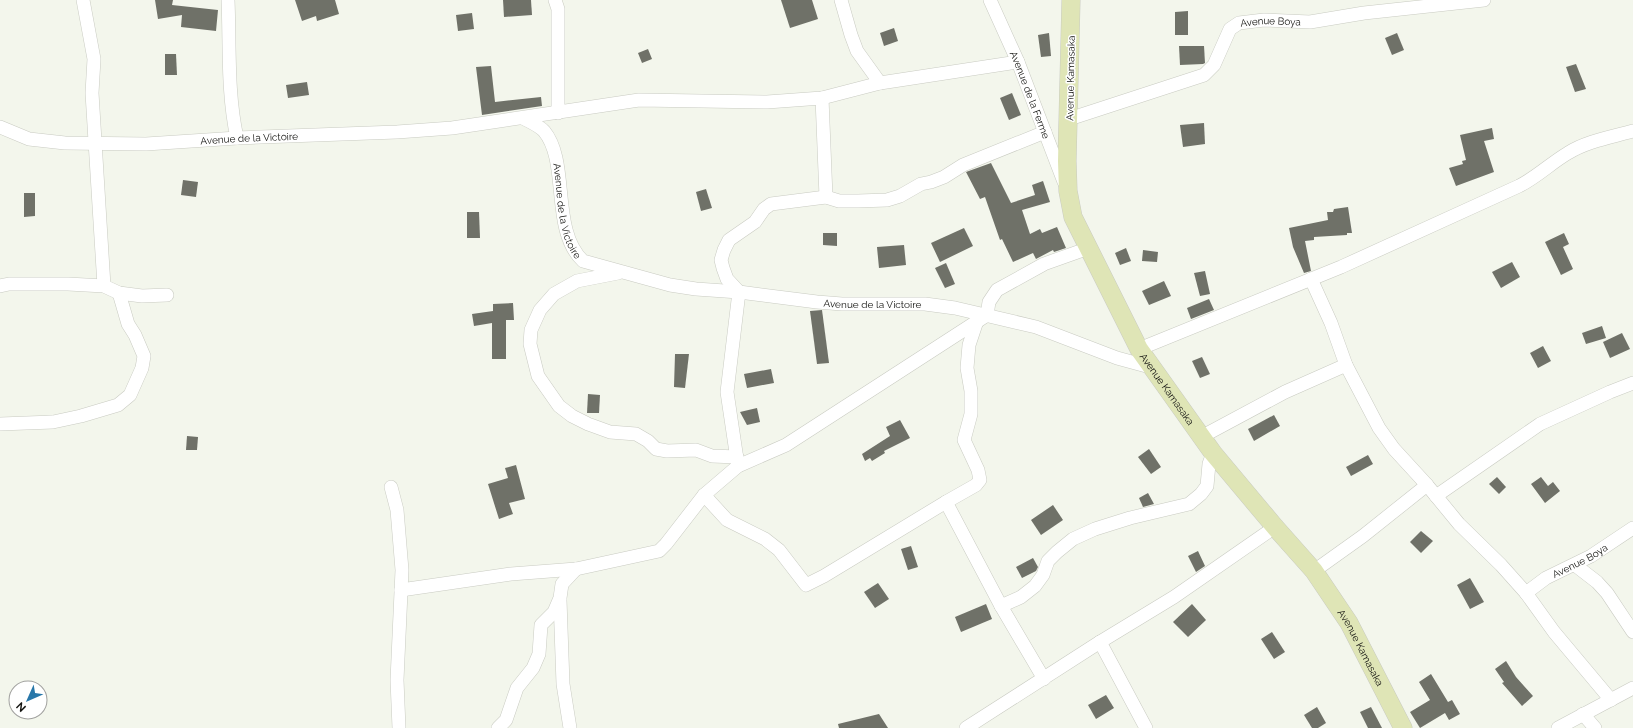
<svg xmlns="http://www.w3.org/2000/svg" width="1633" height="728" viewBox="0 0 1633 728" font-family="Raleway,sans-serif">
	<rect width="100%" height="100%" fill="#f3f6ec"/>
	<!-- building -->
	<g fill="#6f7168">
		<path d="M155,0H173L172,5L218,10L216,31L181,27L182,15L158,19Z"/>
		<path d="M295,0H335L339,14L317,21L316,16L302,21Z"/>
		<path d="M503,0H531L532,15L504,17Z"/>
		<path d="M781,0H812L818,19L790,28Z"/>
		<path d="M1188,11V35H1175V12Z"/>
		<path d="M472,13L474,29L458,31L456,15Z"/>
		<path d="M894,28L898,41L884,46L880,33Z"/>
		<path d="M1049,33L1051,56L1041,57L1038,35Z"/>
		<path d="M1397,33L1404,50L1392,55L1385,38Z"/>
		<path d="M1179,46H1204L1205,63L1203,64L1180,65Z"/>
		<path d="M648,49L652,59L642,63L638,53Z"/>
		<path d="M165,54H176L177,75H165Z"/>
		<path d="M1576,64L1586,89L1575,92L1566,67Z"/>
		<path d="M491,66L495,102L541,97L542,106L482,115L476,67Z"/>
		<path d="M307,82L309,95L288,98L286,85Z"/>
		<path d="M1012,93L1021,115L1009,120L1000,98Z"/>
		<path d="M1204,123L1205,144L1183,147L1180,125Z"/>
		<path d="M1492,128L1494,139L1484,141L1494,172L1456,186L1449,168L1463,164L1462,161L1466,160L1460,135Z"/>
		<path d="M991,163L1011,203L1035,195L1032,185L1043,181L1050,202L1022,210L1030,234L1040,229L1042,233L1057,227L1066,248L1054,252L1053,250L1036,259L1033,253L1013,262L1002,239L1000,240L985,197L980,199L966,172Z"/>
		<path d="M183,180L198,182L196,197L181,195Z"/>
		<path d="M706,189L712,208L701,211L696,192Z"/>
		<path d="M24,193H35V216L24,217Z"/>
		<path d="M1348,207L1352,233H1347V235L1314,237V240L1305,241L1311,271L1304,273L1293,247L1289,228L1328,220L1327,212H1333L1334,209Z"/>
		<path d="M467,212H479L480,238H467Z"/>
		<path d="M964,228L973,246L940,262L931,243Z"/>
		<path d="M823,233H837V246L823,245Z"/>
		<path d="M1564,233L1569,244L1563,247L1573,269L1561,275L1545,242Z"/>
		<path d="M904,245L906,265L879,268L877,247Z"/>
		<path d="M1126,248L1131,261L1120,265L1115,253Z"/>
		<path d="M1143,250L1158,252L1157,262L1142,261Z"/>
		<path d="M1512,262L1520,277L1501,288L1492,272Z"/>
		<path d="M946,263L955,284L945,288L935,268Z"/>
		<path d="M1205,271L1210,294L1200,296L1194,273Z"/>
		<path d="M1164,281L1171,296L1149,305L1142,291Z"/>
		<path d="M1209,299L1214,310L1191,319L1187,308Z"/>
		<path d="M513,303L514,320H506V359H492V323L474,326L472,314L493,311V304Z"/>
		<path d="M822,310L829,363L817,364L810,311Z"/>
		<path d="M1602,326L1606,338L1586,344L1582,333Z"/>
		<path d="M1622,333L1630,349L1610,358L1603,342Z"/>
		<path d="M1543,346L1551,361L1538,368L1530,353Z"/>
		<path d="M675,354H689L685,388L674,387Z"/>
		<path d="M1202,357L1210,374L1200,378L1192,361Z"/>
		<path d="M771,369L774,383L747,388L744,374Z"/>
		<path d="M588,394L600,395L599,413H587Z"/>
		<path d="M757,408L760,422L747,425L740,412Z"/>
		<path d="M1274,415L1280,426L1254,441L1248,429Z"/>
		<path d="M900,420L910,438L884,451L885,453L872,461L870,458L865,461L862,454L890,436L886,427Z"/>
		<path d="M187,436L198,437L197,450H186Z"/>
		<path d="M1149,449L1161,467L1151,474L1138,457Z"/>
		<path d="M1368,455L1373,464L1351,476L1346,467Z"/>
		<path d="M516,465L525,499L509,503L513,514L499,519L488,484L508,478L505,468Z"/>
		<path d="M1497,477L1506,487L1499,494L1489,484Z"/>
		<path d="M1541,477L1548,486L1553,482L1560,491L1545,503L1531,484Z"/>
		<path d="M1148,493L1154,504L1143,507L1139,498Z"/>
		<path d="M1053,505L1063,520L1041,535L1031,520Z"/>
		<path d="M1421,531L1433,541L1421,553L1410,542Z"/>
		<path d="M911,546L918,567L908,570L901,549Z"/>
		<path d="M1198,551L1205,566L1196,572L1188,556Z"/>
		<path d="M1033,558L1038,567L1036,571L1022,578L1016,567Z"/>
		<path d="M1470,578L1484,602L1470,609L1457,585Z"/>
		<path d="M878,583L889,599L875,608L864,592Z"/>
		<path d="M986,604L992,619L961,632L955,617Z"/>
		<path d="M1192,604L1206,620L1188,637L1173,622Z"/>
		<path d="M1272,632L1285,652L1274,659L1261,639Z"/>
		<path d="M1506,661L1516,677L1533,696L1522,706L1502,683L1504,682L1495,669Z"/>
		<path d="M1431,674L1448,702L1452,700L1460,714L1449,720L1445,713L1420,728L1410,712L1430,700L1419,682Z"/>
		<path d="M1106,695L1114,708L1096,719L1088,705Z"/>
		<path d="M1317,707L1326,723L1318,728H1312L1304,715Z"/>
		<path d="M1371,707L1382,728H1368L1360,712Z"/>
		<path d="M879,714L888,728H839L838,724Z"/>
	</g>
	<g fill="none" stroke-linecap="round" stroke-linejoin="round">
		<!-- street casing -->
		<g stroke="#c9cbc2" stroke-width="14">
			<g id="street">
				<path d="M83,0L94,59L92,93L104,286"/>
				<path d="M228,0C230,46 227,92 237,138"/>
				<path d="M555,0L558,9V113"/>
				<path d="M841,0L851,35L857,51L880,83"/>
				<path id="s1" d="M990,0L1018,62L1064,182"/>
				<path d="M822,98L826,197"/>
				<path id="s2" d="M523,118C530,122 538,125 544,131C570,162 550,230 583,261L670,285L696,289L739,292L817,302L842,304H925L955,308L1036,327L1117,358L1150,367"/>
				<path id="s3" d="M1069,119L1204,75L1214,65L1230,29L1239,23L1264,20L1310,22L1364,13L1484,0"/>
				<path id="s4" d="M0,127L29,139L65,143L146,144L237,138L397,132L452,128L639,100L767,102L822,98L880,83L1018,62"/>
				<path d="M618,273L577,281L554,294L540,310L531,330L530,344L538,376L559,406L572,416L588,424L610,432L636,434L648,441L656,449L667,451L696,450L712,456L737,457"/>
				<path d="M1311,279L1331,323L1346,365L1379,428L1394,449L1427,485L1459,524L1501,565L1526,593L1554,632L1611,700"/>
				<path d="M0,286L9,284H68L104,286L119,293L142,296L167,295"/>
				<path d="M1139,349L1341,267L1519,186C1537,177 1551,163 1568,153C1587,141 1612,137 1633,131"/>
				<path d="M0,424L53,422L81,416L118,405L130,395L142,368L144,356L135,335L128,324L119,293"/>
				<path d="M1201,437L1285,392L1346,365"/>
				<path d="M738,466L727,392L739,292L727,279L723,268L721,260L724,250L729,240L755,222L764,209L771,204L826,197L839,201H858L887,200L900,196L921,184L931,182L944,177L963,165L1045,132"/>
				<path d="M391,487L397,510L402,570L397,680L399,728"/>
				<path d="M704,495L727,520L765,539L779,550L806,585L824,576L946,502L1001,606L1044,679"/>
				<path d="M1436,496L1540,424L1610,392L1633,383"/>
				<path d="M946,502L976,485L980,480L978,470L964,440L971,414V391L967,368L969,345L977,321"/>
				<path d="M1575,565L1597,582L1607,593L1633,632"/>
				<path d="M1314,571L1363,536L1427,485"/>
				<path d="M401,590L511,574L576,569L659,551L666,544L704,495L738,466L786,445L987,315L989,302L997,290L1044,264L1089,248"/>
				<path id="s5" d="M1526,593L1546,578L1591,556L1633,528"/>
				<path d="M560,600L563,684L570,728"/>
				<path d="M1001,606L1021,597L1035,586L1043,575L1048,561L1057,552L1073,539L1095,529L1130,518L1189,504L1201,494L1207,486L1209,464L1213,453"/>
				<path d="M1100,642L1146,728"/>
				<path d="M1583,714L1595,728"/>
				<path d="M498,728L506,720L517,688L533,668L539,654L541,625L554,612L560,598L562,584L576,569"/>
				<path d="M966,728L1100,642L1174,597L1275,527"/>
				<path d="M1558,728L1633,688"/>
			</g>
		</g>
		<!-- secondary casing -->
		<g stroke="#c9cbc2" stroke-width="19">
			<g id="secondary">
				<path id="s6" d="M1071,0L1067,161L1068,191L1073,217L1139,349L1213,453L1275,527L1314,571L1349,623L1403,728"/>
			</g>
		</g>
		<!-- street -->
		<use href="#street" stroke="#fff" stroke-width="13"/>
		<!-- secondary -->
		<use href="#secondary" stroke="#dfe5b6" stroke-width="18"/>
	</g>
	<g text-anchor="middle" stroke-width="3" stroke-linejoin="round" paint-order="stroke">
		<!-- street labels -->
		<g font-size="10" fill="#131310" stroke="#fff">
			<text dy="4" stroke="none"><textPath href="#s3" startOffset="238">Avenue Boya</textPath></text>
			<text transform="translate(1070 78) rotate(-89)" y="4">Avenue Kamasaka</text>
			<text dy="4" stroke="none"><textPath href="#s1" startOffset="103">Avenue de la Ferme</textPath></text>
			<text dy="4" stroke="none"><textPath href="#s4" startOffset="252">Avenue de la Victoire</textPath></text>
			<text dy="4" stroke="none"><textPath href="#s2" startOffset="109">Avenue de la Victoire</textPath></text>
			<text dy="4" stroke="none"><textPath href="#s2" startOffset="457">Avenue de la Victoire</textPath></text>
			<text dy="4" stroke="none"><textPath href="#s6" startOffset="414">Avenue Kamasaka</textPath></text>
			<text dy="4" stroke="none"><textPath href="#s5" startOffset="63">Avenue Boya</textPath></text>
			<text dy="4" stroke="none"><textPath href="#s6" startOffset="738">Avenue Kamasaka</textPath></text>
		</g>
	</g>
	<!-- north arrow -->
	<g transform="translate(28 700) rotate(225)"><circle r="19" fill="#ffffff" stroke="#a1a19f"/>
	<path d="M0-3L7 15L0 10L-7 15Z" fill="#2877a9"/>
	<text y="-6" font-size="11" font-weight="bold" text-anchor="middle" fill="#131310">N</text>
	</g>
</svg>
